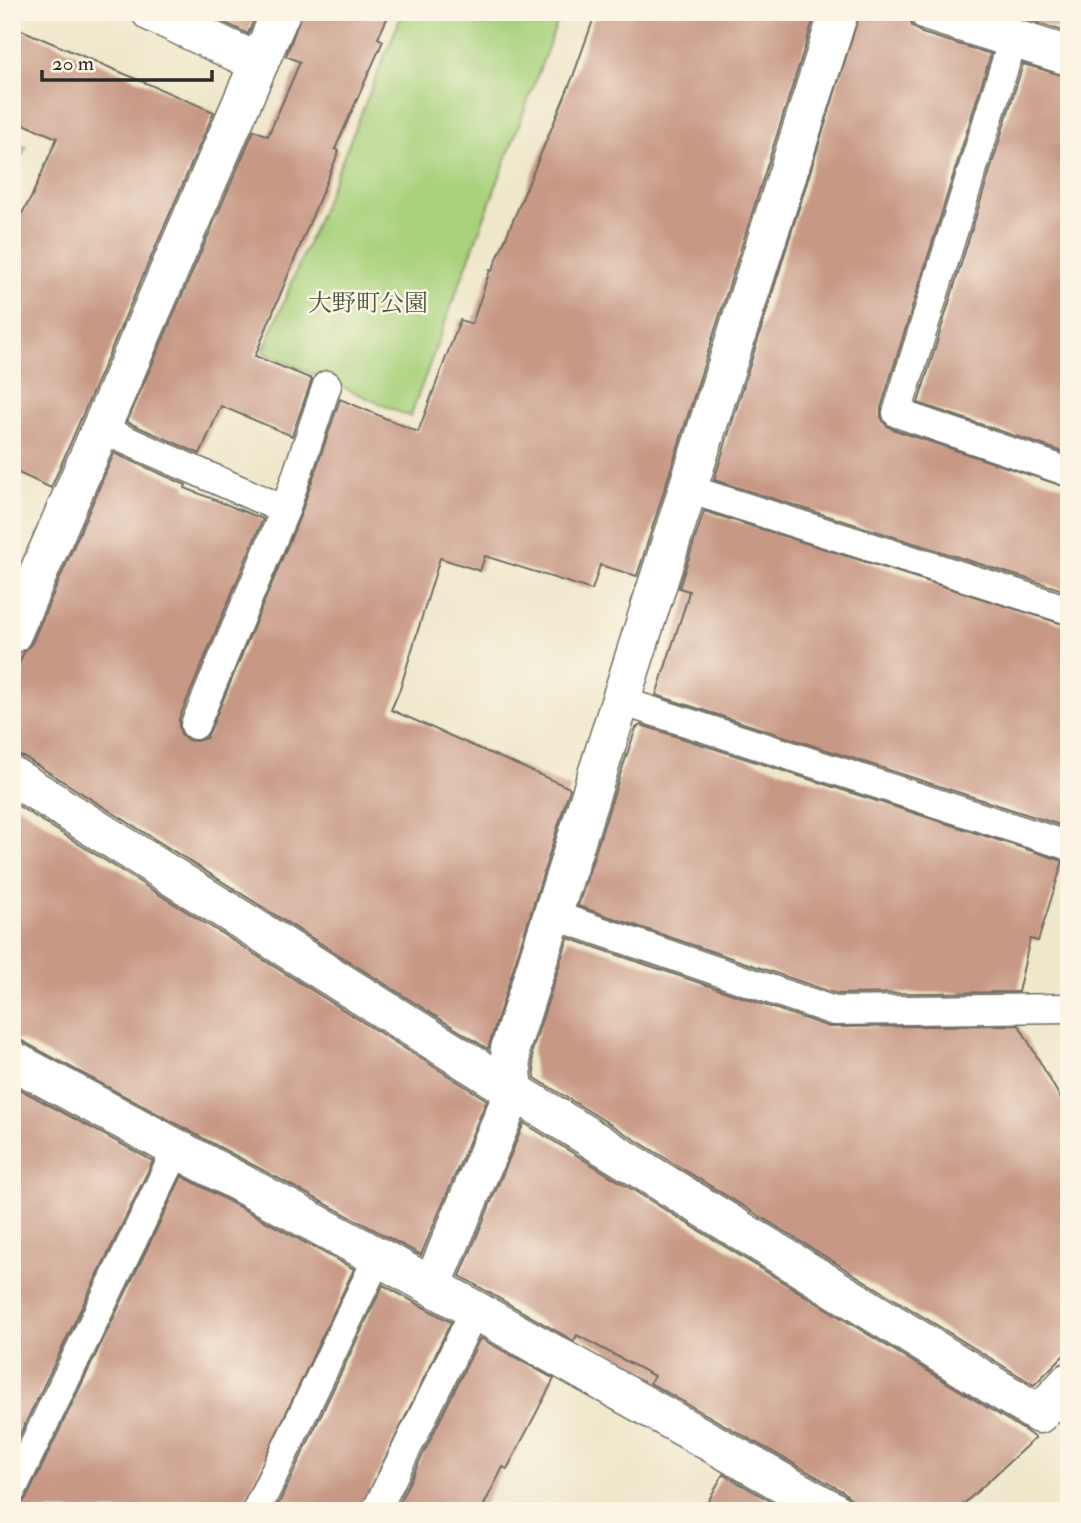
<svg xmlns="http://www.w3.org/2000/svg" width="1081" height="1523" viewBox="0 0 1081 1523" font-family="'IM FELL Double Pica','Noto Serif JP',serif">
	<rect width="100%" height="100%" fill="#fcf5e5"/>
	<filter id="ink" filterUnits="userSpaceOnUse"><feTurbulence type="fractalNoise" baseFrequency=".0143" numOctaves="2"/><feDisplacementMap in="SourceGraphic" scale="14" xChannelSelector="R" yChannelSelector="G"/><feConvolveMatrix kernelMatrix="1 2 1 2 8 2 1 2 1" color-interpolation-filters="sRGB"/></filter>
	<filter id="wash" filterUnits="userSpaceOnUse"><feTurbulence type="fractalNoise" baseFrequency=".00686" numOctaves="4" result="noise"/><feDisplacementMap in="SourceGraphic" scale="28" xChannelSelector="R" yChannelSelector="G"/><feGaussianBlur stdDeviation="1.57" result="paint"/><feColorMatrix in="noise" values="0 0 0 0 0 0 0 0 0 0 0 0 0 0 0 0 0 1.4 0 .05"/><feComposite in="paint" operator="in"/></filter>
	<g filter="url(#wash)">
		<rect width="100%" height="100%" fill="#efe7ca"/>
		<!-- green -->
		<g fill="#a9d27d" stroke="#6a7e54" stroke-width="2">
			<path d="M403,12H561L410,417L263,352Z"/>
			<path d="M12,139L26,147L12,175Z"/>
		</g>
		<g id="blocks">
			<!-- building -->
			<g fill="#c79885">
				<path d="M203,12H257L248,34Z"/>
				<path d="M302,12H390L378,38L383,41L335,149L339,151L255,356L312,379L292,436L221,406L200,454L127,422L254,130L268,136L300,62L286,56Z"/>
				<path d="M596,12H816L637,576L600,565L592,590L485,556L480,571L440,558L400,689L391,710L570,788L488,1049L24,757L12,754V680L24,652L32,643L114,453L186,485L185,488L263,519L179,719V726L181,734L188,740L196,741L206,738L210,731L300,516L340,399L418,432L460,320L472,324L490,270L492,271L572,79Z"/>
				<path d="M860,12H908L912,26L922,33L991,54L881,408V417L885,424L892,429L1069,488V592L714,480Z"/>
				<path d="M1003,12H1069V33Z"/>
				<path d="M12,26L214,112L51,488L12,470V230L31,198L57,138L12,119Z"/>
				<path d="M1023,64L1069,77V454L918,403Z"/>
				<path d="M704,511L1069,626V828L656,695L686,603L689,591L679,588Z"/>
				<path d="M641,725L1063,861L1038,941L1030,939L1018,992L837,994L578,906L620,775L636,728Z"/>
				<path d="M12,802L487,1100L421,1255L22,1041L12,1038Z"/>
				<path d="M568,938L829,1027L1019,1025L1069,1113V1350L1034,1385L535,1078L532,1051Z"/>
				<path d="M12,1085L153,1161L12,1451Z"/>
				<path d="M524,1123L1024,1430L1035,1438L956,1511H855L851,1499L844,1492L650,1383L654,1376L577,1335L574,1341L460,1276Z"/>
				<path d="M182,1176L354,1269L240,1511H12V1506L21,1504L27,1497Z"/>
				<path d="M383,1285L451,1322L360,1511H275Z"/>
				<path d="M480,1338L554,1379L507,1469L503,1467L481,1511H395Z"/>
				<path d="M723,1474L788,1511H703Z"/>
			</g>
		</g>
	</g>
	<g filter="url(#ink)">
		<use href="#blocks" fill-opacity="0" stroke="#706d63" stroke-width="2"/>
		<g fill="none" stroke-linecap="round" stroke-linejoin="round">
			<!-- lane casing -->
			<g stroke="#706d63" stroke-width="31">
				<g id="lane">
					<path d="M1013,39L897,413L1069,472"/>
					<path d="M101,429L285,510"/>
					<path d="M688,489L1069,610"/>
					<path d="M621,701L1069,846"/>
					<path d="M195,725L285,510L327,385"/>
					<path d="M553,915L834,1011L1069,1008"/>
					<path d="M12,1490L177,1149"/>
					<path d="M256,1511L378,1257"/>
					<path d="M376,1511L475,1310"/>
				</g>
			</g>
			<!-- street casing -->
			<g stroke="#706d63" stroke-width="41">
				<g id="street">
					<path d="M151,12L259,63"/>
					<path d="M929,12L1069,56"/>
					<path d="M12,634L281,12"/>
					<path d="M12,776L514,1091L1039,1414L1069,1382"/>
					<path d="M12,1060L432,1286L833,1511"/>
					<path d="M432,1286L514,1091L510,1049L839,12"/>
				</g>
			</g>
			<!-- lane -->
			<use href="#lane" stroke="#fff" stroke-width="28"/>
			<!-- street -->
			<use href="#street" stroke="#fff" stroke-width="38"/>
		</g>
	</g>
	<g text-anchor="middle" stroke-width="5" stroke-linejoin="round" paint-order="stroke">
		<!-- park labels -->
		<g font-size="24" fill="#4a5540" stroke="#fcf5e5">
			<text x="368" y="311">大野町公園</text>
		</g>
	</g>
	<!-- margin -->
	<rect width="1081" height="1523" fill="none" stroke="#fcf5e5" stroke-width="42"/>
	<!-- scale -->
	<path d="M42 70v10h170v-10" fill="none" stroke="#2b2b2b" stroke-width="3.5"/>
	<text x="52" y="70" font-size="21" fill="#2b2b2b" stroke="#fcf5e5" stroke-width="5" paint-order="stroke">20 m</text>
</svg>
